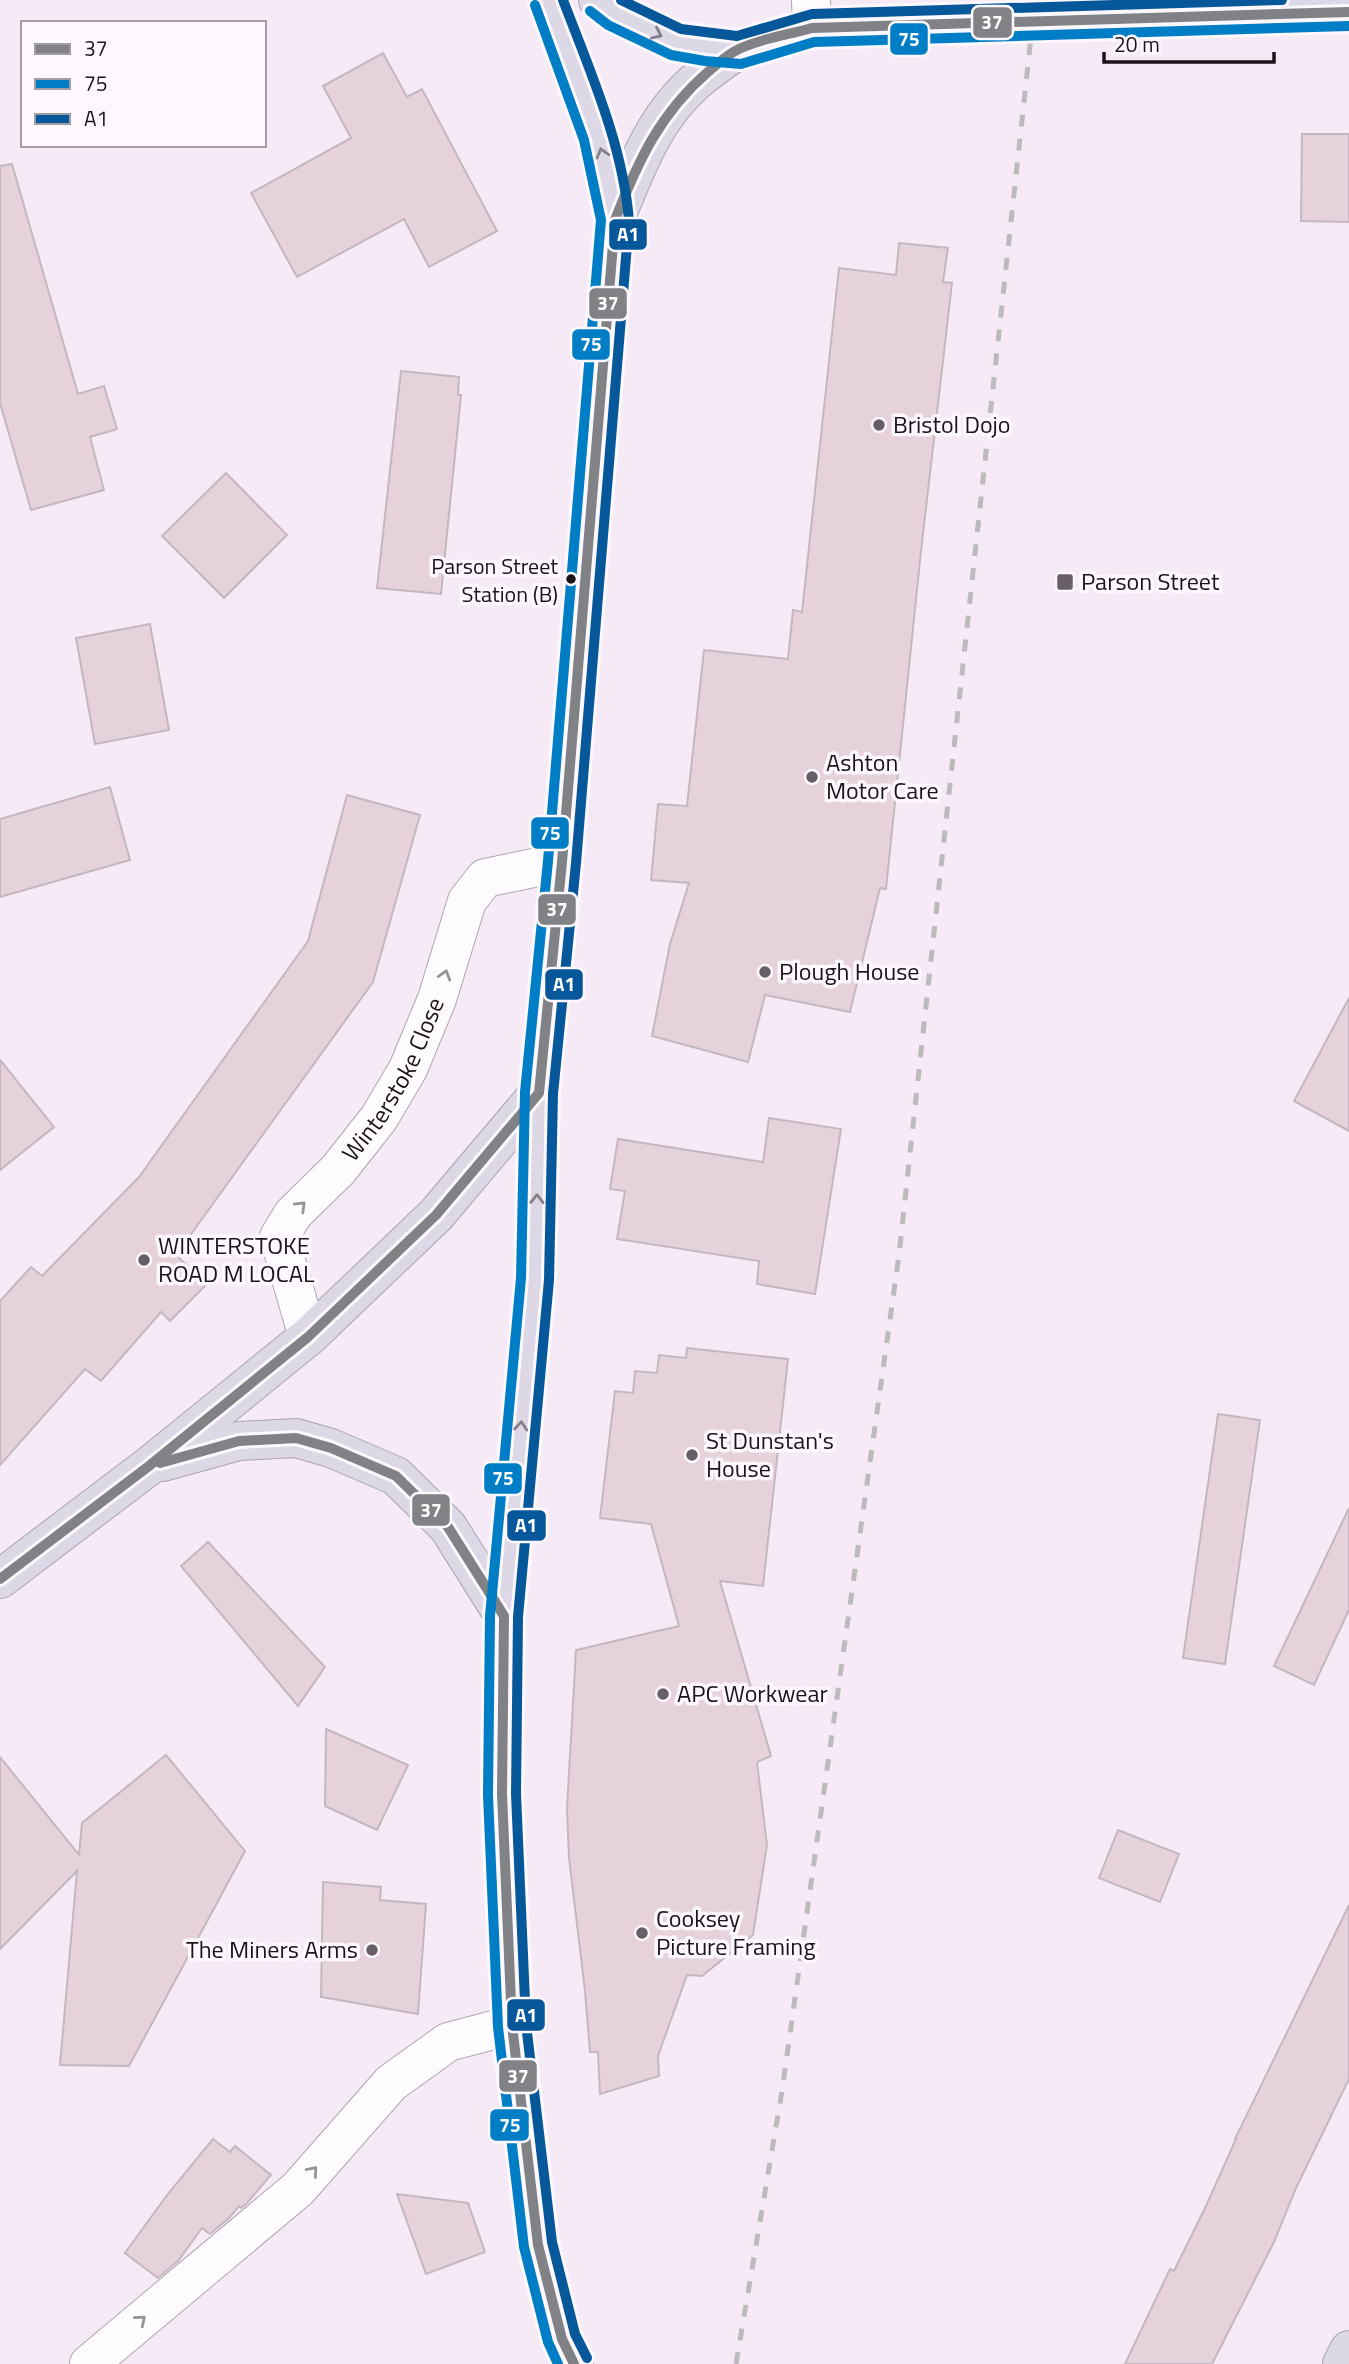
<svg xmlns="http://www.w3.org/2000/svg" width="1349" height="2364" viewBox="0 0 1349 2364" font-family="'Titillium Web',sans-serif">
	<rect width="100%" height="100%" fill="#f6eaf6"/>
	<!-- building -->
	<g fill="#e5d2db" stroke="#c4b8c0" stroke-width="2">
		<path d="M383,53L407,97L422,89L497,231L429,267L404,219L297,277L251,193L351,138L323,86Z"/>
		<path d="M1302,134H1349V222L1301,221Z"/>
		<path d="M12,164L78,394L104,386L117,429L90,437L104,490L31,510L0,403V166Z"/>
		<path d="M899,243L948,248L943,282L952,283L921,551L886,889L880,888L850,1012L765,995L748,1062L652,1036L670,944L689,883L651,880L658,804L687,806L704,650L788,659L793,610L802,612L839,268L896,275Z"/>
		<path d="M401,371L459,377L458,395H461L441,594L377,588Z"/>
		<path d="M226,473L287,535L224,598L162,536Z"/>
		<path d="M150,624L169,730L95,744L76,638Z"/>
		<path d="M110,787L130,860L0,897V819Z"/>
		<path d="M347,795L420,815L373,982L176,1255L207,1284L170,1321L161,1312L101,1381L85,1369L0,1465V1301L31,1267L42,1276L139,1177L308,941Z"/>
		<path d="M1349,998V1131L1294,1101Z"/>
		<path d="M0,1060L54,1127L0,1170Z"/>
		<path d="M769,1118L841,1129L815,1294L757,1284L759,1261L617,1239L625,1191L610,1189L618,1139L763,1162Z"/>
		<path d="M687,1348L788,1359L763,1586L720,1581L771,1756L757,1762L767,1845L753,1935L702,1976L687,1975L658,2056L659,2076L600,2094L598,2052H590L585,1991L569,1858L567,1808L576,1650L679,1626L651,1524L600,1518L615,1391L633,1393L635,1371L657,1373L659,1355L686,1358Z"/>
		<path d="M1218,1414L1260,1420L1225,1664L1183,1658Z"/>
		<path d="M1349,1508V1610L1314,1685L1274,1666Z"/>
		<path d="M208,1542L325,1667L298,1706L181,1566Z"/>
		<path d="M326,1729L408,1765L377,1830L325,1806Z"/>
		<path d="M166,1755L245,1851L129,2066L60,2065L77,1871L0,1949V1757L79,1855L82,1823Z"/>
		<path d="M1118,1830L1179,1854L1160,1902L1099,1878Z"/>
		<path d="M323,1882L381,1887L380,1900L426,1904L418,2014L321,1997Z"/>
		<path d="M1349,1905V2079L1296,2188L1274,2242L1212,2364H1125L1170,2269L1174,2271L1206,2206L1236,2139H1235Z"/>
		<path d="M213,2139L230,2152L235,2146L271,2175L247,2203L241,2208L239,2206L229,2218L210,2234L202,2228L178,2261L158,2278L125,2253L167,2195Z"/>
		<path d="M397,2194L468,2203L485,2252L426,2274Z"/>
	</g>
	<g fill="none" stroke-linecap="round" stroke-linejoin="round">
		<!-- minor casing -->
		<g stroke="#afa6af" stroke-width="40">
			<g id="minor">
				<path d="M811,0L812,28"/>
				<path id="s1" d="M308,1337L279,1237L293,1214L338,1170L379,1118L408,1069L437,999L467,901L485,878L562,862"/>
				<path d="M89,2364L298,2189L391,2083L448,2042L512,2025"/>
			</g>
		</g>
		<!-- highway casing -->
		<g stroke="#aca3b5" stroke-width="40">
			<g id="highway">
				<path d="M548,0C575,72 606,143 615,220L562,862L539,1093L535,1279L504,1616L502,1794L512,2025L538,2245L562,2339L574,2364"/>
				<path d="M598,0L614,12L677,42L738,50L812,28L1005,22"/>
				<path d="M1224,15L1349,12"/>
				<path d="M616,217C636,168 654,118 695,82C708,71 723,60 738,50"/>
				<path d="M163,1462L239,1441L296,1438L331,1448L396,1476L448,1527L504,1616"/>
				<path d="M0,1579L149,1466L308,1337L436,1215L539,1093"/>
				<path d="M1342,2364L1349,2350"/>
			</g>
		</g>
		<!-- minor -->
		<use href="#minor" stroke="#fefcfe" stroke-width="38"/>
		<!-- highway -->
		<use href="#highway" stroke="#dcd8e5" stroke-width="38"/>
		<!-- rail -->
		<path stroke="#bdbabd" stroke-width="5" stroke-dasharray="12 12" stroke-linecap="butt" d="M736,2364L782,2091L899,1255L1035,0"/>
		<!-- highway-bridge casing -->
		<g stroke="#aca3b5" stroke-width="40" stroke-linecap="butt">
			<path id="highway-bridge" d="M1005,22L1224,15"/>
		</g>
		<!-- highway-bridge -->
		<use href="#highway-bridge" stroke="#dcd8e5" stroke-width="38"/>
		<!-- bus-1 casing -->
		<g stroke="#fdf8fd" stroke-width="16">
			<g id="bus-1">
				<path d="M160,1463L239,1441L296,1438L331,1448L396,1476L448,1527L504,1616L502,1794L512,2025L538,2245L562,2339L574,2364"/>
				<path d="M0,1579L149,1466L308,1337L436,1215L539,1093L562,862L615,220C638,161 660,113 709,71C718,63 728,54 739,49C762,38 788,35 812,28L1349,12"/>
			</g>
		</g>
		<!-- bus-2 casing -->
		<g stroke="#fdf8fd" stroke-width="16">
			<g id="bus-2">
				<path d="M535,5L584,140L601,220L548,861L525,1092L521,1278L490,1616L488,1795L498,2027L524,2247L548,2342L558,2364"/>
				<path d="M590,11L608,25L671,55L705,61L741,64L814,42L1349,26"/>
			</g>
		</g>
		<!-- bus-3 casing -->
		<g stroke="#fdf8fd" stroke-width="16">
			<g id="bus-3">
				<path d="M563,0C590,71 623,145 629,221L576,863L553,1094L549,1280L518,1617L516,1794L526,2024L552,2242L575,2334L587,2358"/>
				<path d="M621,0L681,29L737,36L812,14L1282,0"/>
			</g>
		</g>
		<!-- bus-1 -->
		<use href="#bus-1" stroke="#808285" stroke-width="10"/>
		<!-- bus-2 -->
		<use href="#bus-2" stroke="#007ec5" stroke-width="10"/>
		<!-- bus-3 -->
		<use href="#bus-3" stroke="#07589b" stroke-width="10"/>
	</g>
	<!-- one-way arrows -->
	<defs><path id="oneway-chevron" d="M-2-3.5L2.5 0L-2 3.5" fill="none" stroke-width="1.6" stroke-linecap="round" stroke-linejoin="round" transform="scale(1.75)"/></defs>
	<g stroke="#867f8a">
		<use href="#oneway-chevron" transform="translate(657 34) rotate(25)"/>
		<use href="#oneway-chevron" transform="translate(602 153) rotate(-106)"/>
		<use href="#oneway-chevron" transform="translate(537 1199) rotate(-89)"/>
		<use href="#oneway-chevron" transform="translate(521 1426) rotate(-85)"/>
	</g>
	<g stroke="#989398">
		<use href="#oneway-chevron" transform="translate(445 975) rotate(-73)"/>
		<use href="#oneway-chevron" transform="translate(301 1206) rotate(-45)"/>
		<use href="#oneway-chevron" transform="translate(313 2171) rotate(-49)"/>
		<use href="#oneway-chevron" transform="translate(141 2320) rotate(-40)"/>
	</g>
	<!-- markers -->
	<g fill="#685e68" stroke="#fdf8fd" stroke-width="2.5">
		<circle cx="879" cy="425" r="7"/>
		<rect x="1056" y="573" width="18" height="18" rx="3.5"/>
		<circle cx="812" cy="777" r="7"/>
		<circle cx="765" cy="972" r="7"/>
		<circle cx="144" cy="1260" r="7"/>
		<circle cx="692" cy="1455" r="7"/>
		<circle cx="663" cy="1694" r="7"/>
		<circle cx="642" cy="1933" r="7"/>
		<circle cx="372" cy="1950" r="7"/>
	</g>
	<circle fill="#1c131b" stroke="#fdf8fd" stroke-width="2.5" cx="571" cy="579" r="6"/>
	<g text-anchor="middle" stroke-width="7" stroke-linejoin="round" paint-order="stroke">
		<!-- bus labels -->
		<g font-size="22" fill="#1c131b" stroke="#fdf8fd" text-anchor="end">
			<text x="558" y="574">Parson Street<tspan x="558" dy="28">Station (B)</tspan></text>
		</g>
		<!-- poi labels -->
		<g font-size="24" fill="#1c131b" stroke="#fdf8fd" text-anchor="start">
			<text x="893" y="433">Bristol Dojo</text>
			<text x="1081" y="590">Parson Street</text>
			<text x="826" y="771">Ashton<tspan x="826" dy="28">Motor Care</tspan></text>
			<text x="779" y="980">Plough House</text>
			<text x="158" y="1254">WINTERSTOKE<tspan x="158" dy="28">ROAD M LOCAL</tspan></text>
			<text x="706" y="1449">St Dunstan's<tspan x="706" dy="28">House</tspan></text>
			<text x="677" y="1702">APC Workwear</text>
			<text x="656" y="1927">Cooksey<tspan x="656" dy="28">Picture Framing</tspan></text>
			<text x="358" y="1958" text-anchor="end">The Miners Arms</text>
		</g>
		<!-- street labels -->
		<g font-size="24" fill="#1c131b" stroke="#fdf8fd">
			<text dy="8" stroke="none"><textPath href="#s1" startOffset="301">Winterstoke Close</textPath></text>
		</g>
	</g>
	<g stroke="#fdf8fd" stroke-width="2.5">
		<rect x="972" y="6" width="41" height="33" rx="7" fill="#808285"/>
		<rect x="889" y="22" width="40" height="34" rx="7" fill="#007ec5"/>
		<rect x="608" y="218" width="40" height="33" rx="7" fill="#07589b"/>
		<rect x="588" y="287" width="40" height="33" rx="7" fill="#808285"/>
		<rect x="571" y="328" width="40" height="33" rx="7" fill="#007ec5"/>
		<rect x="530" y="816" width="40" height="34" rx="7" fill="#007ec5"/>
		<rect x="537" y="893" width="40" height="33" rx="7" fill="#808285"/>
		<rect x="544" y="968" width="40" height="33" rx="7" fill="#07589b"/>
		<rect x="483" y="1462" width="40" height="33" rx="7" fill="#007ec5"/>
		<rect x="411" y="1493" width="40" height="34" rx="7" fill="#808285"/>
		<rect x="506" y="1509" width="41" height="33" rx="7" fill="#07589b"/>
		<rect x="506" y="1998" width="40" height="34" rx="7" fill="#07589b"/>
		<rect x="498" y="2059" width="40" height="34" rx="7" fill="#808285"/>
		<rect x="489" y="2108" width="41" height="34" rx="7" fill="#007ec5"/>
	</g>
	<g font-size="19" text-anchor="middle" font-weight="bold" fill="#fff">
		<text x="992" y="29">37</text>
		<text x="909" y="46">75</text>
		<text x="628" y="241">A1</text>
		<text x="608" y="310">37</text>
		<text x="591" y="351">75</text>
		<text x="550" y="840">75</text>
		<text x="557" y="916">37</text>
		<text x="564" y="991">A1</text>
		<text x="503" y="1485">75</text>
		<text x="431" y="1517">37</text>
		<text x="526" y="1532">A1</text>
		<text x="526" y="2022">A1</text>
		<text x="518" y="2083">37</text>
		<text x="510" y="2132">75</text>
	</g>
	<!-- legend -->
	<rect x="21" y="21" width="245" height="126" fill="#fdf8fd" stroke="#a39ca3" stroke-width="2"/>
	<rect x="35" y="44" width="35" height="10" fill="#808285" stroke="#a39ca3" stroke-width="2"/>
	<text x="84" y="56" font-size="21" fill="#1c131b">37</text>
	<rect x="35" y="79" width="35" height="10" fill="#007ec5" stroke="#a39ca3" stroke-width="2"/>
	<text x="84" y="91" font-size="21" fill="#1c131b">75</text>
	<rect x="35" y="114" width="35" height="10" fill="#07589b" stroke="#a39ca3" stroke-width="2"/>
	<text x="84" y="126" font-size="21" fill="#1c131b">A1</text>
	<!-- scale -->
	<path d="M1104 52v10h170v-10" fill="none" stroke="#1c131b" stroke-width="3.5"/>
	<text x="1114" y="52" font-size="21" fill="#1c131b" stroke="#fdf8fd" stroke-width="5" paint-order="stroke">20 m</text>
</svg>
